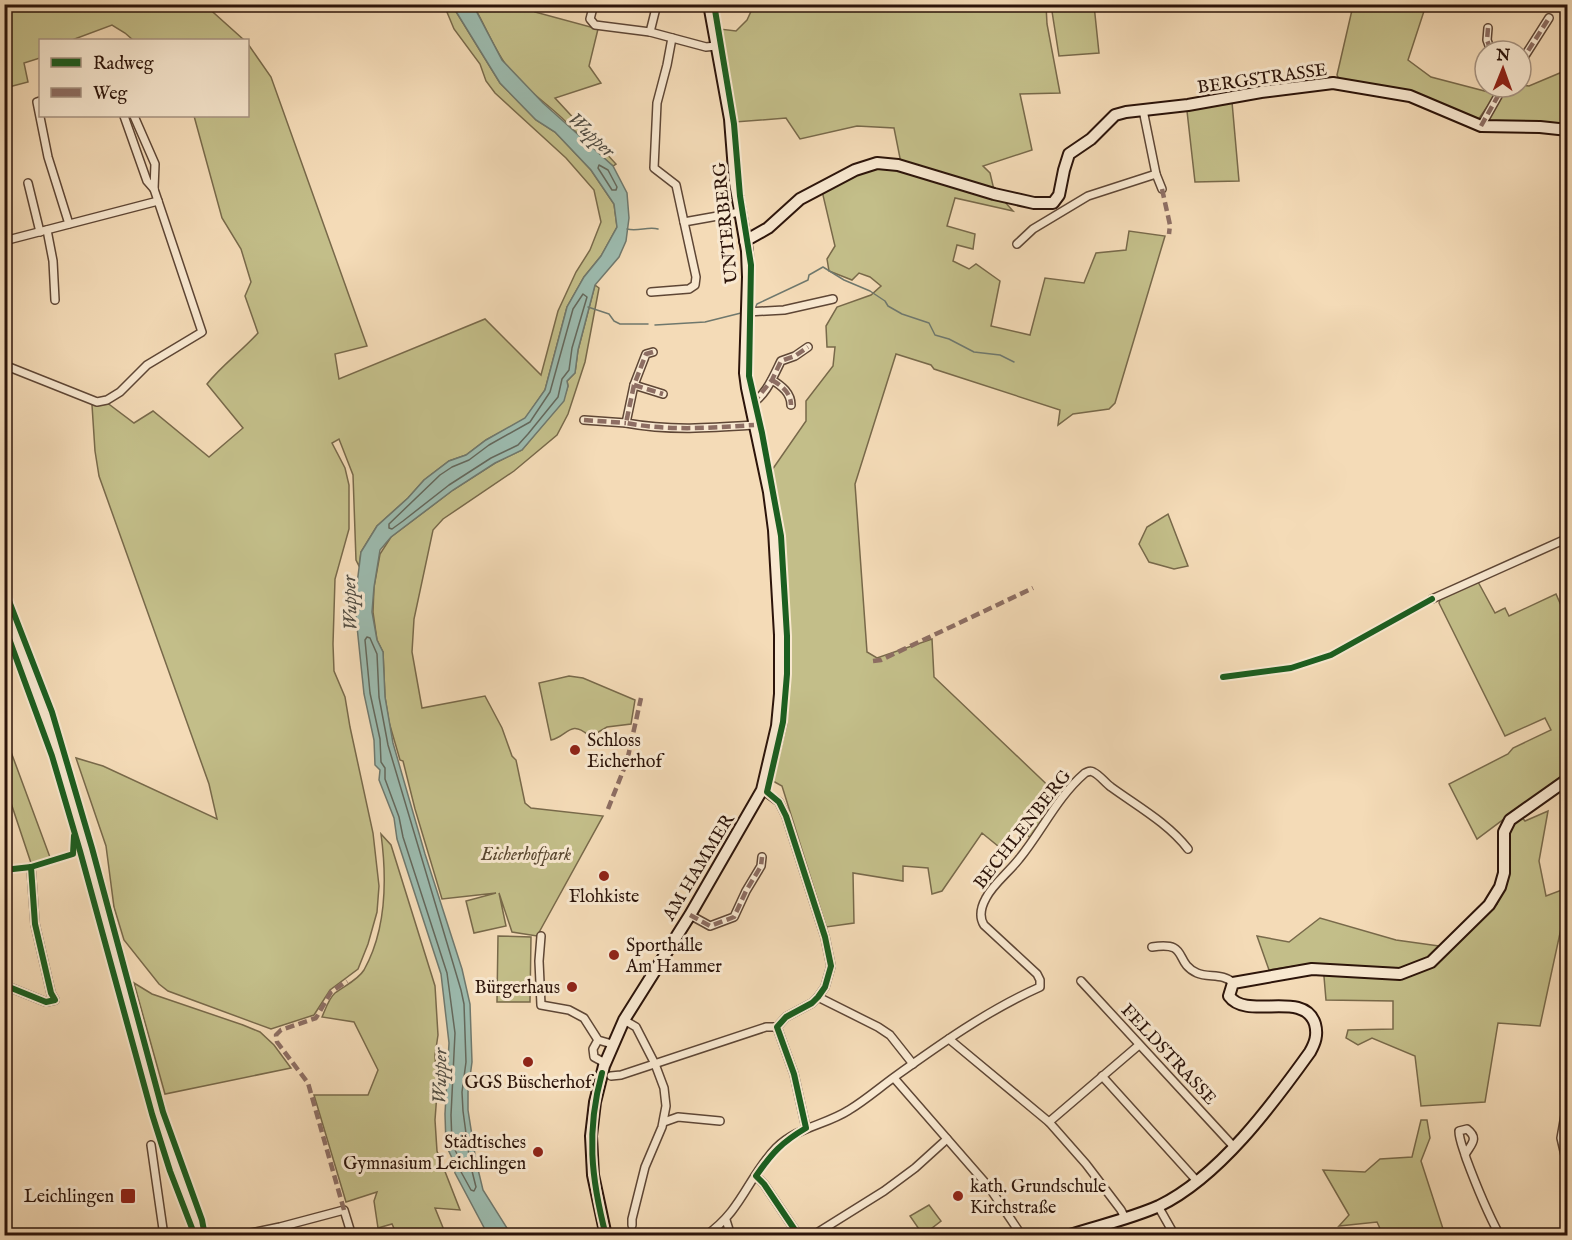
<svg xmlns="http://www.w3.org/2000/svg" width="1572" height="1240" viewBox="0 0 1572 1240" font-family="'IM FELL English',serif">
	<rect width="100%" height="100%" fill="#f4dbb7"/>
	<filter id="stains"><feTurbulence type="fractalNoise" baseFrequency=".00333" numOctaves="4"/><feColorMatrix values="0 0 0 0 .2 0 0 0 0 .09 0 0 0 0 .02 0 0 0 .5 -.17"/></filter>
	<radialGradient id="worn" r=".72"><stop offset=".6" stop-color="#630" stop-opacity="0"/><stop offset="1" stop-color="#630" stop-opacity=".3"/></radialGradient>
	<!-- green -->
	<g fill="#c3be89" stroke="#78694a" stroke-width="1.5">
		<path d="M4,5H205L244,40H133L125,33L112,25L72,40H40V58L24,63L28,82L5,88Z"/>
		<path d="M444,5H452L500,83L536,120L555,132L591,170L614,204L617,227L601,256L584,277L567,307L545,390L525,419L486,440L466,455L449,461L424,480L408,498L377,526L361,552L359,566L356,560L353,475L339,439L332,443L345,468L349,485V529L335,579L333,644L334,671L345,697L350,727L373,833L379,886L377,912L368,944L358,969L330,990L314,1015L271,1029L168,991L159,984L124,940L114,907L106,846L76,758L103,766L217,819L209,784L99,476L95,451L92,405L106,402L134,423L153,411L209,457L243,428L207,384C222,365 242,351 258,333L245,296L251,282L241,249L222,218L194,116H248V44L271,77L367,346L335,354L339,379L485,319L541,375L558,311L576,272L590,250L601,222L594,190L566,158L495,93L486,81L480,64L454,29Z"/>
		<path d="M473,5H537L535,12L598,29L589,66L601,83L555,98L616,164L613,166C594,151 578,134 562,118C542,99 516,83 502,59C491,41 483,22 473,5Z"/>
		<path d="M754,5H1046L1047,24L1060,93L1020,94L1032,150L983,166L990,173L994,190L1013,211L955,198L947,226L975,234L973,249L957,245L953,261L969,269L976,264L1000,281L991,326L1030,335L1045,278L1084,283L1096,253L1126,250L1129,231L1165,236L1115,403L1109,409L1073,414L1058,425L1060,410L934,369L931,365L896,354L855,484L867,652L877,658L932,639L934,677L1059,796L1030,838L1019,824L998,846L982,833L942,891L932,894L928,868L903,866V881L853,873L854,923L826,927L782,786L773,781L787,724L790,640L786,566L781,524L772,470L806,421V401L833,366L835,347H827L826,326L837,307L871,295L881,286L870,277L859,273L852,280L829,271L827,259L835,246L822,191L860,171L886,167L900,163V158L894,128L857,126L800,139L786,118L735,122L720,29L736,31L747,20Z"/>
		<path d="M1051,5H1094L1099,53L1059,56Z"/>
		<path d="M1360,5H1426L1408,60L1431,77L1496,94L1478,120L1339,79L1337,75L1352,10Z"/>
		<path d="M1567,70L1566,124L1489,123L1488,118L1505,89L1521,87V85L1529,86Z"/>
		<path d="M1232,102L1239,181L1195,182L1187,111Z"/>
		<path d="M595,285L599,288L585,362L568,414L557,435L514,471L443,519L433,530L414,619L412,652L422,708L485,696L502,728L512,756L516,760L525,803L531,808L603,816L537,936L512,932L499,893L506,926L474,933L466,901L496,893L442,899L415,809L403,761L400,760L389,722L385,697L383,652L377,640L373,612L374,587L380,554L391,537L453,490L495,463L522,450L563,401L568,386L567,381L575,373L578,350Z"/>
		<path d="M1168,514L1188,566L1174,569L1149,562L1139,544L1147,527Z"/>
		<path d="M1477,580L1495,613L1505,608L1509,616L1556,594L1567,619V659L1563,663L1568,672L1567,772L1477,839L1449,784L1508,754L1513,748L1551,730L1545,718L1505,736L1439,603L1441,597Z"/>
		<path d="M569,676L583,678L635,700L631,724L607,727L595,734L588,735C570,719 567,737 551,740L539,683Z"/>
		<path d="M4,733L51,860L32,866L5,785Z"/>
		<path d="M1548,811L1539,861L1546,896L1567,888L1568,896L1540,1026L1498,1023L1485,1102L1421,1106L1415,1056L1372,1038L1358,1045L1346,1038L1348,1030L1393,1029V1001L1326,1000L1323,965L1309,964L1269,970L1257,936L1289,942L1320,918L1396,940L1439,946L1451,949L1497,904L1508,873L1507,833L1520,815L1525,821Z"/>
		<path d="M381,834L391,845L435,986L438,1035L435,1055L437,1093L435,1120L437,1151L460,1210L435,1208L446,1235H397L392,1224L378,1228L374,1201L377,1192L346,1202L314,1095H368L378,1070L354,1022L322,1017C325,1010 329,998 335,993C344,986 358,980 364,970C387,929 387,879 381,834Z"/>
		<path d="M498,936L531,937L530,1002H497Z"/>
		<path d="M134,983L152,994L243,1025L260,1032L274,1045L291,1068L165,1094Z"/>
		<path d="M1421,1120H1427L1430,1138L1421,1161L1445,1235H1383L1377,1222L1339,1226L1349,1215L1323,1170L1365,1172L1380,1159L1412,1157Z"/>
		<path d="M929,1205L941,1221L923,1235L910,1216Z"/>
	</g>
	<!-- water -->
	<path fill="#9cbbaf" stroke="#6f786d" stroke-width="1.5" d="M452,5H473L502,60L543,103L613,166L627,193L629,218L626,241L619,257L595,285L578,350L575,373L567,381L568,386L564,401L522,450L495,463L453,490L391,537L380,550L374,587L372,612L377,640L383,652L385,697L393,743L425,854L462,969L470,1004L472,1062L468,1092V1110L476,1161L483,1190L512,1236L488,1235L455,1173L452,1158L446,1145L445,1114L449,1043L441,974L397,839L394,818L379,780L380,770L375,765L374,740L364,694L356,617L357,584L361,552L377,526L408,498L424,480L449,461L466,455L486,440L525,418L545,390L567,307L584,277L601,256L617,227L614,204L591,170L555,132L536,120L500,83Z"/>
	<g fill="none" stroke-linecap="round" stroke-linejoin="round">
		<!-- shore -->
		<g stroke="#64685c" stroke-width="1.5">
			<path d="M599,165L608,170L617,187L616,190H612L598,168Z"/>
			<path d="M583,294L587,297L572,348L569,370L562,379L558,397L528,434L518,445L491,458L449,485L403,521L392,529L389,528V524L440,475L452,467L469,460L489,445L530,422L550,392L573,309Z"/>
			<path d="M367,637L370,638L377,654L379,697L388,745L461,990L464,1004L466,1062L462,1092L463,1111L470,1163L476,1187L474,1191L471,1190L460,1170L458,1156L452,1144L451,1115L455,1033L447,973L403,837L399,817L385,779V768L381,762L380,739L370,693L365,640Z"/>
		</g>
		<!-- stream -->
		<g stroke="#6f786d" stroke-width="1.5">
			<path d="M627,229C638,232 648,226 658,229"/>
			<path d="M588,307L609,314L614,321L620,324H648"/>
			<path d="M755,308L757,304L808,280L809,275L823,267L844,280L870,291L885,301L888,306L902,314L929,323L935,335L949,339L974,352L1000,355L1014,362"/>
			<path d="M655,325L705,322L741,313"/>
		</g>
		<!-- street casing -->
		<g stroke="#5e4635" stroke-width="10">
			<g id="street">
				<path d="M594,4L590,19L595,25L650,32L706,47L716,46"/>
				<path d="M1488,28L1487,40L1491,51"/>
				<path d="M650,32L657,4"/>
				<path d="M672,38L667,65L657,103L654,168L676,185L684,222"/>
				<path d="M1521,62L1549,18"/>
				<path d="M40,101L37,102L48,157L69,224"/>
				<path d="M1143,110L1156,174L1162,189"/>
				<path d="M124,116L147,181L154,189"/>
				<path d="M1481,126L1503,87"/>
				<path d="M28,183L40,232"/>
				<path d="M47,230L53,261L55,300"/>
				<path d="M4,241L158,201"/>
				<path d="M1017,244L1033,229L1088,196L1156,174"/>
				<path d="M651,292L689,289L695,285L696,277L684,222L740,212"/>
				<path d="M747,312L784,310L833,299"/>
				<path d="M653,352L646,354L634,385L626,423C669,431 711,428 754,425"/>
				<path d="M4,365L97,402L107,400L120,392L147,365L202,332L154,189L155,164L134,116"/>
				<path d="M772,380C782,386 791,393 791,405"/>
				<path d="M634,385L663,394"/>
				<path d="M750,404C765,398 774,375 781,361L795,356L808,347"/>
				<path d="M584,420L626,423"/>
				<path d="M1432,599L1568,538"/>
				<path d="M762,790L779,802L786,816L825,937L831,966L825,987L818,997L812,1003L786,1017L777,1027"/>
				<path d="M690,915L710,926L734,917L746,891L761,866L762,857"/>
				<path d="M541,936L539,961L541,1005L569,1010L584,1018L598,1040L612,1044"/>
				<path d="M1152,947C1190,941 1173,962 1197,973C1208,978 1224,973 1233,983"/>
				<path d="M1081,981L1234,1147"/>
				<path d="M4,985L46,1002L55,1000L51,993L35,924L31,867"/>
				<path d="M818,997L878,1027L890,1035L913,1064"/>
				<path d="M624,1020L636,1027L655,1064L664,1088L666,1106L662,1127L645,1167L632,1219V1225"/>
				<path d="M777,1027L794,1074L806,1128"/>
				<path d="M949,1039L1049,1122L1086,1164L1121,1210L1125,1218"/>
				<path d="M598,1040L593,1049L594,1057L605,1063"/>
				<path d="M611,1076L621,1075L766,1027H777"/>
				<path d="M1102,1076L1196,1180"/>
				<path d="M894,1078L989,1187L1022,1236"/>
				<path d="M1568,1098L1561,1138L1568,1168"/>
				<path d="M664,1122L678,1117L720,1121"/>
				<path d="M1049,1122L1139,1045"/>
				<path d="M151,1145L164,1236"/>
				<path d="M1465,1155C1470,1145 1480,1139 1467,1129L1459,1131C1459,1140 1464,1150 1466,1158C1476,1185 1486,1210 1500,1236"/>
				<path d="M756,1176L764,1184L799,1236"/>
				<path d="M1158,1206L1175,1236"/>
				<path d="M726,1220L731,1236"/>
				<path d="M236,1236L280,1227L344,1210L352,1236"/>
				<path d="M705,1236C742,1211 748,1177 776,1148C797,1127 826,1125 849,1110C864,1101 878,1089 893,1078C939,1045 988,1010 1040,987V980L1037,974L984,925C979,917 981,907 986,898C993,884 1009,872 1019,859C1042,831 1057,797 1085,773C1088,772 1090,770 1093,772C1100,775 1105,783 1111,787C1137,806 1168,823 1188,849"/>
				<path d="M812,1236L884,1191L915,1168L947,1139"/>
			</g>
		</g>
		<!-- secondary casing -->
		<g stroke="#2c140a" stroke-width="14">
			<g id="secondary">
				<path d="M745,241L768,228L800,199L855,170L877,163L898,165L994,194L1034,203H1053L1059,195L1064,170L1069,154L1091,139L1115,115L1126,112L1188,105L1261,92L1333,83L1410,96L1481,126L1540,127L1568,130"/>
				<path d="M4,608L58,756L88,856L158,1113L201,1236"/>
				<path d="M606,1236L593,1175L591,1136L595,1102L604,1066L624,1020L690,915L762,790L777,726L780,694V635L774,530L769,492L747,388L745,373L748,277L747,251L735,183L730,119L709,4"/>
				<path d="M1067,1236C1097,1226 1130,1219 1159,1206C1219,1177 1272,1105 1310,1052C1315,1043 1318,1035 1315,1024C1304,989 1247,1021 1229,996L1233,983L1312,969L1400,974L1431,962L1489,905L1500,887L1504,873V832L1510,820L1568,779"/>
			</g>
		</g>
		<!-- street -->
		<use href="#street" stroke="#f8e8d0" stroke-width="7"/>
		<!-- secondary -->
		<use href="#secondary" stroke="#f8e8d0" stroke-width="10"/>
		<!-- quiet -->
		<g stroke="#8d6e63" stroke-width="4.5" stroke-dasharray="9 4.5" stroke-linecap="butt">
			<path d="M1336,4L1348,7"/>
			<path d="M1488,28L1487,40L1491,51"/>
			<path d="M1521,62L1549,18"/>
			<path d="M1481,126L1503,87"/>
			<path d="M1162,189L1170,225L1169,234"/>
			<path d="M653,352L646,354L634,385L626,423C669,431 711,428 754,425"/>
			<path d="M772,380C782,386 791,393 791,405"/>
			<path d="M634,385L663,394"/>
			<path d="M753,403L772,380L781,361L795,356L808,347"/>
			<path d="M584,420L626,423"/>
			<path d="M873,661L881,660L1033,588"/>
			<path d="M608,809L627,761L641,698"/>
			<path d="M690,915L710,926L734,917L746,891L761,866L762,857"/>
			<path d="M344,1210L308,1083L277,1042L276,1035L281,1030L316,1018L331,992L347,981"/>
		</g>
		<!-- cycleway casing -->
		<g stroke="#f8e8d0" stroke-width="10">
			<g id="cycleway">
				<path d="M714,4L734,124L740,196L751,265L749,376L762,433L781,536L787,636V674L783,722L767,792L779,802L786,816L825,937L831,966L825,987L818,997L812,1003L786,1017L777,1027L794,1074L806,1128C782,1142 772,1153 756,1176L764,1184L799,1236"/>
				<path d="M4,588L52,712L92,848L163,1112L202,1220L205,1236"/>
				<path d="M4,625L52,756L80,851L152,1114L170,1171L195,1236"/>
				<path d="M1223,677L1291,668L1331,655L1432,599"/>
				<path d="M4,870L31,867L73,854L74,836"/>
				<path d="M4,985L46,1002L55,1000L51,993L35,924L31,867"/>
				<path d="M602,1073C586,1131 591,1178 606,1236"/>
			</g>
		</g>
		<!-- cycleway -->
		<use href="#cycleway" stroke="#1b5e20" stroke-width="6"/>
	</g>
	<!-- markers -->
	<g fill="#8f2418" stroke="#f8e8d0" stroke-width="2">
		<circle cx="575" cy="750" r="6"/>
		<circle cx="604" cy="876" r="6"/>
		<circle cx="614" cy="955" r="6"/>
		<circle cx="572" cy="987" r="6"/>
		<circle cx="528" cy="1062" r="6"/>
		<circle cx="538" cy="1152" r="6"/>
		<rect x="120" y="1188" width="16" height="16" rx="3"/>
		<circle cx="958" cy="1196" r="6"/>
	</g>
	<g text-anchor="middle" stroke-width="6" stroke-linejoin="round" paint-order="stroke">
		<!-- street labels -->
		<g font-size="18" fill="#2c140a" stroke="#f8e8d0">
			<text transform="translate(1262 78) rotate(-8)" y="6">BERGSTRASSE</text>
			<text transform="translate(725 223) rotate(-96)" y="6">UNTERBERG</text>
			<text transform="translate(1022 829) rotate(-52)" y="6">BECHLENBERG</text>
			<text transform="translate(698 867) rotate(-59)" y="6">AM HAMMER</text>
			<text transform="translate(1169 1054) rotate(47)" y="6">FELDSTRASSE</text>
		</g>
		<!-- poi labels -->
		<g font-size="18" fill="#2c140a" stroke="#f8e8d0" text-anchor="start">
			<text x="587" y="746">Schloss<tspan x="587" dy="21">Eicherhof</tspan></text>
			<text x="604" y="902" text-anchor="middle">Flohkiste</text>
			<text x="626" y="951">Sporthalle<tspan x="626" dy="21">Am Hammer</tspan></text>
			<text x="560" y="993" text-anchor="end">Bürgerhaus</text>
			<text x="528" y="1088" text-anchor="middle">GGS Büscherhof</text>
			<text x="526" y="1148" text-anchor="end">Städtisches<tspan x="526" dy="21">Gymnasium Leichlingen</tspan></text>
			<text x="970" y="1192">kath. Grundschule<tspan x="970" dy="21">Kirchstraße</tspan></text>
			<text x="114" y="1202" text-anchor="end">Leichlingen</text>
		</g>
		<!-- park labels -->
		<g font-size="18" font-style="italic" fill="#594730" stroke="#f8e8d0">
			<text x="526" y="860">Eicherhofpark</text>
		</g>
		<!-- water labels -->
		<g font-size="20" font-style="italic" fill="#534e44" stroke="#f8e8d0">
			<text transform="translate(592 134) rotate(43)" y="7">Wupper</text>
			<text transform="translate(349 603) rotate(-92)" y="7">Wupper</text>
			<text transform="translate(439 1076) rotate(-89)" y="7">Wupper</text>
		</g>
	</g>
	<!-- margin -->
	<rect width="1572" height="1240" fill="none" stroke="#f4dbb7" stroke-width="24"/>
	<rect x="6" y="6" width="1560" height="1228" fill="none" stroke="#2c140a" stroke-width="3"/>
	<rect x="12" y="12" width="1548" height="1216" fill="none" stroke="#2c140a" stroke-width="1.5"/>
	<!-- legend -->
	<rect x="39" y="39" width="210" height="78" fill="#f8e8d0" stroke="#a69381" stroke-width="1.5"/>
	<rect x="51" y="58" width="30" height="9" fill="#1b5e20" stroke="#a69381" stroke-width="1.5"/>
	<text x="93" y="69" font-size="18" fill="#2c140a">Radweg</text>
	<rect x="51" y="88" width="30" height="9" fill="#8d6e63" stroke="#a69381" stroke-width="1.5"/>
	<text x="93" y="99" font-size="18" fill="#2c140a">Weg</text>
	<!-- north arrow -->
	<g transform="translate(1503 69) rotate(1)"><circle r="28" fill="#f8e8d0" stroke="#a69381" stroke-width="1.5"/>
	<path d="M0-4.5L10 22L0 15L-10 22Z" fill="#8f2418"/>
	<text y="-9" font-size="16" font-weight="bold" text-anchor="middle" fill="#2c140a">N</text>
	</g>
	<rect width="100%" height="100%" filter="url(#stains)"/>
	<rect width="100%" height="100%" fill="url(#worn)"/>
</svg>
